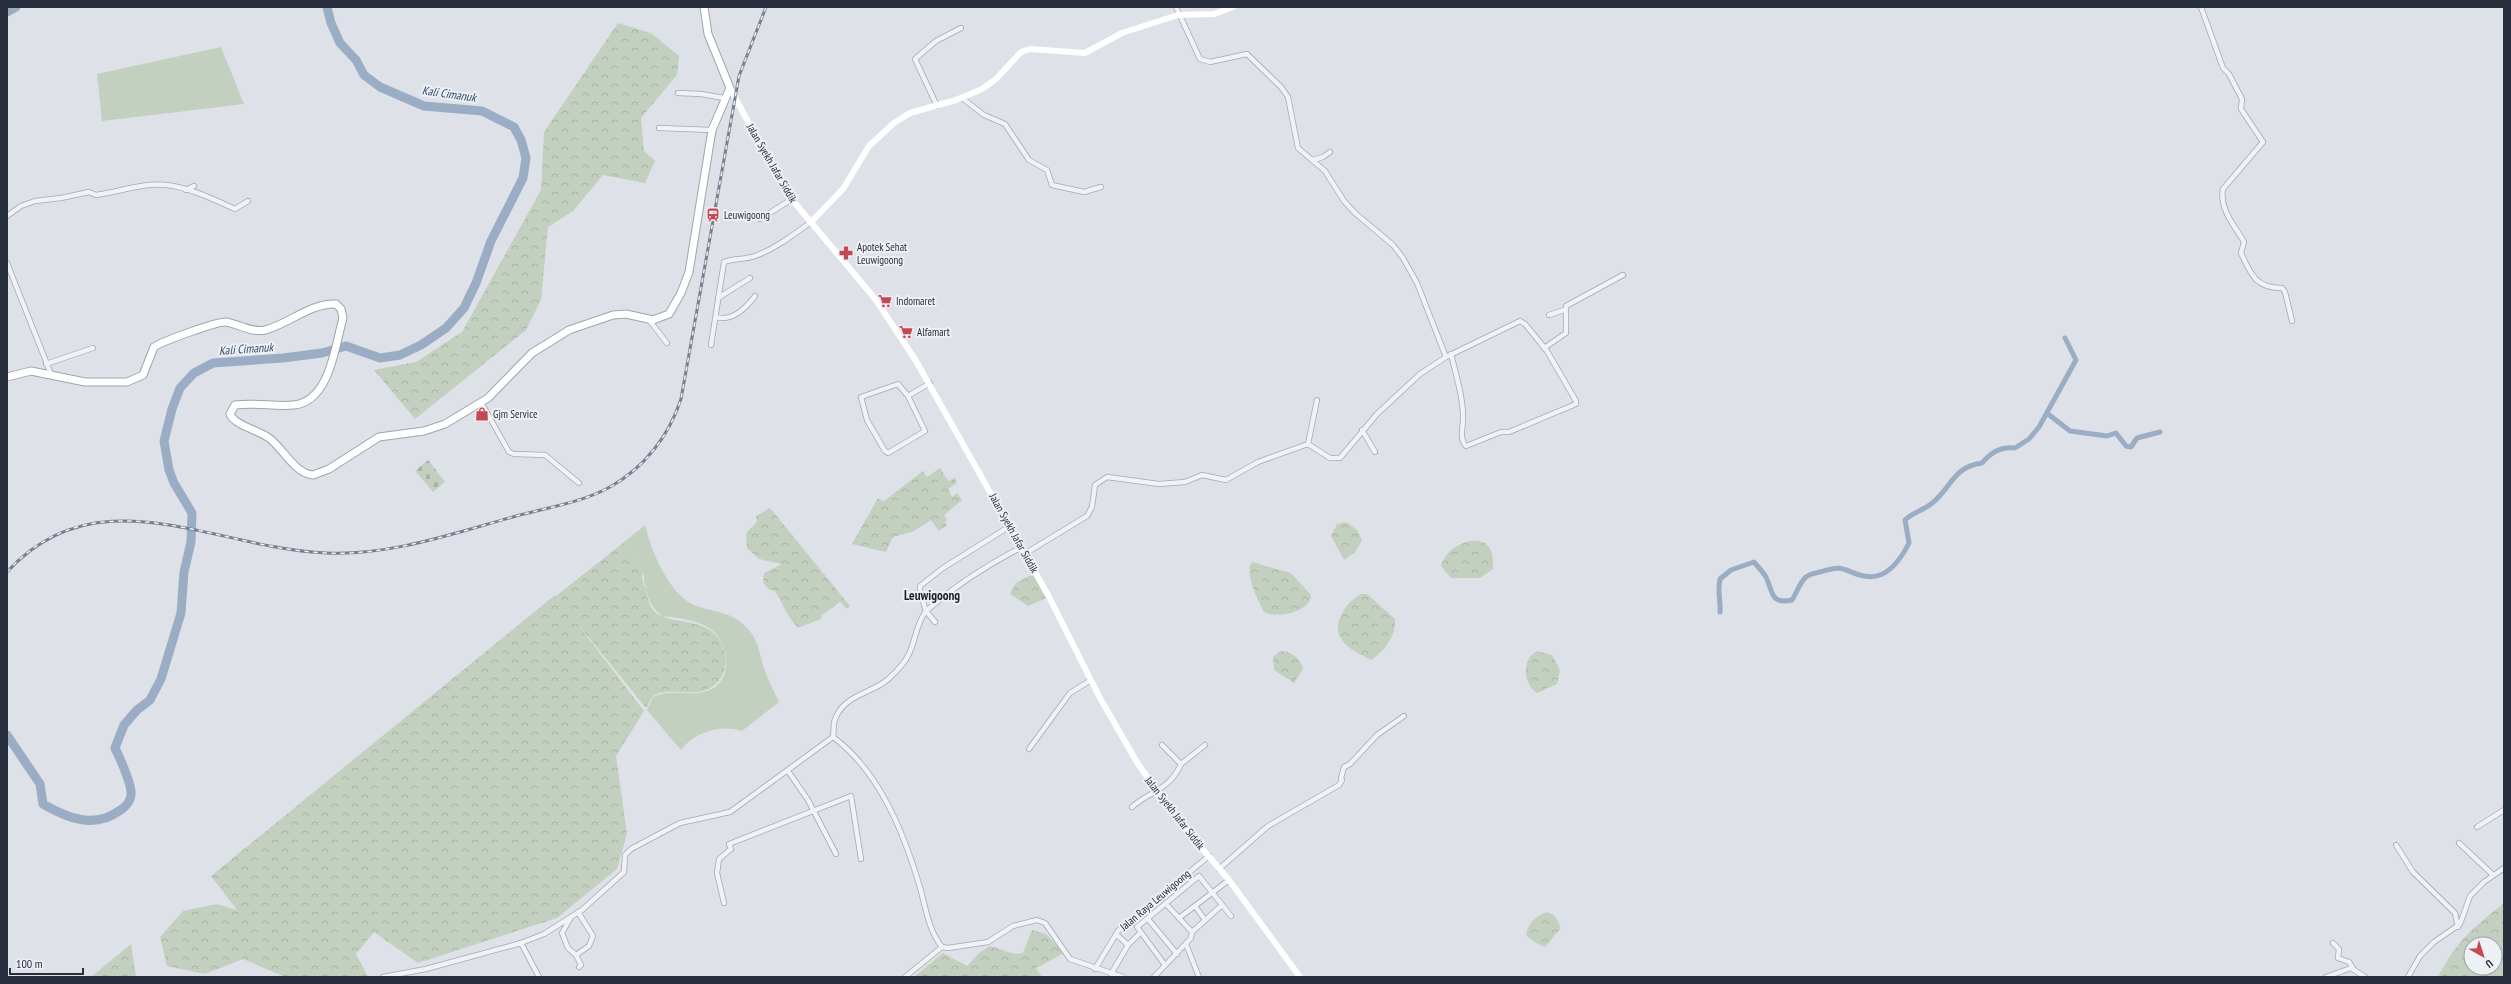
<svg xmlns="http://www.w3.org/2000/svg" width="2511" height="984" viewBox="0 0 2511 984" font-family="'PT Sans Narrow',sans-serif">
	<defs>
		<pattern id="forest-crowns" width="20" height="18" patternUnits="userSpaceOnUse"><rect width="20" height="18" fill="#c3d0bf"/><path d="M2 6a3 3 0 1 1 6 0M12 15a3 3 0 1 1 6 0" fill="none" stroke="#a8b3a5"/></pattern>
		<pattern id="cemetery-stones" width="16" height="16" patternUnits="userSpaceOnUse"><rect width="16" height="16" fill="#c3d0bf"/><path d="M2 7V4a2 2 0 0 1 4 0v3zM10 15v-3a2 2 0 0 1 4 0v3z" fill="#a8b3a5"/></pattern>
	</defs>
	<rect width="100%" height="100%" fill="#dee1e7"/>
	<!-- grass -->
	<g fill="#c3d0bf">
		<path d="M221,47L244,104L102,121L97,74Z"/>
		<path d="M645,525C651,551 669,594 694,605C715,613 733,611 749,630C759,642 759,654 764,668C768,680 774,691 779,702L742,731C721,724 694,732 681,750L647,710L653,697C671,688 690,697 707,691C735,682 730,642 709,628C697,620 676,617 662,616C654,610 645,597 647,587L644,584V573L623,543Z"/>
	</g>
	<!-- forest -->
	<g fill="url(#forest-crowns)" fill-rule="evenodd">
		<path d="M618,23L651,33L679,56L677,75L641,118L644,151L655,161L645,183L603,175L573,211L548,227L541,300L526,330L415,419L374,370L416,362L462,332L541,190L544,132Z"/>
		<path d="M940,468L948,481L955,478L957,483L948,489L952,497L957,493L962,500L944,515L947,520L945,522L947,525L939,531L931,520L914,531L893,537L886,552L852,544L878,498L884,501L923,471L927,477Z"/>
		<path d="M770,508L850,606L847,609L840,602L821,616V619L798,628C788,618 783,604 775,591L768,589L763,582L764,573L782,564L759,559L747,548L746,533L757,522L756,516Z"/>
		<path d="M1346,522L1357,530L1362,540L1356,551L1344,560L1331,536L1337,524Z"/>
		<path d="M1469,541C1489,539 1494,550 1493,569L1480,578H1451L1441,566C1445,552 1456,545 1469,541Z"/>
		<path d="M623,543L644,573L642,576L643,585L647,588C645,595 650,608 656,613C667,622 694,620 708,629C731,642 732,678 708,689C694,696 674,689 659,693L653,696L646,708L573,618L644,711L616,756L627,834L617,869L557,918L418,963L374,932L356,954L368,977H285L243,959L205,974L167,966L160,937L183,911L216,904L237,910L211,876L555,595L556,596Z"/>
		<path d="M1252,562L1291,573L1311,595C1311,612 1276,619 1264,612C1258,601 1244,573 1252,562Z"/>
		<path d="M1033,574L1046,598L1028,606L1010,594L1016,583Z"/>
		<path d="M1362,594H1367L1395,619C1397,635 1384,652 1371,660C1361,655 1348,649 1342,640C1330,626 1347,599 1362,594Z"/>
		<path d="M1280,651C1293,652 1299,657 1303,669L1294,683L1274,670L1273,657Z"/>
		<path d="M1538,651L1552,655L1560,670L1557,684L1537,693C1523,685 1521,657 1538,651Z"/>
		<path d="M2504,903V977H2438C2458,939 2472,929 2504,903ZM2471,944H2495V968H2471Z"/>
		<path d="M1547,912L1555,916L1561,928L1545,947L1536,943L1526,935C1527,924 1537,915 1547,912Z"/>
		<path d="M1032,930L1046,934L1064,953L1036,968L1042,977H914L943,953L967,966L979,953L990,946L1014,954L1023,953Z"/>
		<path d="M131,944L136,977H91Z"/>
	</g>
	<!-- cemetery -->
	<path fill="url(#cemetery-stones)" d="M428,460L445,482L433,492L415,471Z"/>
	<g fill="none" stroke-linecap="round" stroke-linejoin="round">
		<!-- canal -->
		<g stroke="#9aadc5" stroke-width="5">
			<path d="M2048,414L2070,431L2107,436L2116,433L2126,446L2131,447L2137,438L2160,432"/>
			<path d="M1720,612C1721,598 1717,594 1720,579L1731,570L1754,562C1758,567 1763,572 1766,577C1773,591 1770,605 1792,600C1796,594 1800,582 1806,577C1809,574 1816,573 1820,572C1847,563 1843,572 1864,576C1886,581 1901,559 1909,543L1905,520C1913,512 1922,511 1931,504C1952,488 1952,467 1982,463C1991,452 2001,446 2015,448L2029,439L2039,427L2076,360L2065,338"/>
		</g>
		<!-- river -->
		<g stroke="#9aadc5" stroke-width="9">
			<path d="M7,12L16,7"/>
			<path d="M7,735L40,784L43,804C67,818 94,829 119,811C126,807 132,800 131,791C129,777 121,761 115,748L124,725L137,710L150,700L161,679L181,613L184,572L191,542L192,513L174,483L169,470L164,441L172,409L180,388L194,373L213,363L283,358L322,353L346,346L380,358L400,355L421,345L446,328L464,308L476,283L491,241L523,178L526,158L521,140L514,127L482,111L424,106L380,87L364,75L356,60L340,43L331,23L327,7"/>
		</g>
		<!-- street casing -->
		<g stroke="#a4a8b1" stroke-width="6">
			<g id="street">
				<path d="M1176,7L1200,59L1210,62L1247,54L1281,87L1288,97L1298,148L1325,171L1344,201L1355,213L1393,245L1403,258L1417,283L1446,357"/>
				<path d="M2201,7L2223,68L2229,74L2242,99L2241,109L2263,142L2223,189C2219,209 2235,226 2244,242L2241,253C2251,275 2256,288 2282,288L2285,292L2292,321"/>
				<path d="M678,93L701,94L724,98"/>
				<path d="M962,98L984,115L1005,124L1029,160L1047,170L1052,185L1084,192L1101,187"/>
				<path d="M937,106L915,59L936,41L961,28"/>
				<path d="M659,128L712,130"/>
				<path d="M1313,160L1323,157L1330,152"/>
				<path d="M186,190L194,186"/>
				<path d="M7,216L21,206L35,201L61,198L89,192L96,195C119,192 145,182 167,185C191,188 213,199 235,209L248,201"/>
				<path d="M760,219L792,199"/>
				<path d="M7,263L51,374"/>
				<path d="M718,298L750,278"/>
				<path d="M1549,315L1564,310"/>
				<path d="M716,317C732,322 746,308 755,296"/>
				<path d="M649,320L667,343"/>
				<path d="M711,345L724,262C734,258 745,260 755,256C775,249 793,235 811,222"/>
				<path d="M1544,348L1566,333V306L1623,275"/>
				<path d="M46,364L93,348"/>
				<path d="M898,384L908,396L925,431L888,453L885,451L867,420L861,397Z"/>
				<path d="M908,396L930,383"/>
				<path d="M481,402L509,452L514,454L545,455L579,483"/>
				<path d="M1362,430L1375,452"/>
				<path d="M1308,444L1317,400"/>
				<path d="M1026,553L1087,516L1092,507L1095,485L1107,477L1159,484L1185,482L1202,475L1226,480L1258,462L1308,444L1330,458H1340L1377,414L1420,374L1446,357L1520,321L1525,324L1547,351L1576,401V404L1509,432H1501L1466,446C1460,440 1462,430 1463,422C1464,400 1456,375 1451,354"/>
				<path d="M935,622L926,611C956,585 987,565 1022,547"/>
				<path d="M833,737C879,771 903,831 919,884C925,904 928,930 942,947L948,948L988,942L1013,926L1037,920L1045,923L1070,959L1123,977"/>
				<path d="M1029,749L1070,693L1091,680"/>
				<path d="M1181,764L1205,745"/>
				<path d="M788,771L808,800L836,854"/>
				<path d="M1132,807C1151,790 1169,791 1181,764L1162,745"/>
				<path d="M2477,827L2504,810"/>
				<path d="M2459,843L2493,875"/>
				<path d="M2396,845L2413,872L2455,913L2458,927"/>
				<path d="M1219,869L1268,826L1339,785L1342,780L1341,778L1344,767L1350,764L1377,735L1404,716"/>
				<path d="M724,903L717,873L719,859L731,849L729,844L851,796L861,859"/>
				<path d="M1166,904L1179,918"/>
				<path d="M1195,906L1205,920"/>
				<path d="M578,912L593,936L589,946L576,955L581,965L579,967"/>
				<path d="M571,917L562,933L568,948L576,955"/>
				<path d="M1148,919L1177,954"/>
				<path d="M1192,932L1222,905"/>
				<path d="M521,943L539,977"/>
				<path d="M2333,943L2339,949L2338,958L2349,962L2353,968"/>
				<path d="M1186,944L1199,977"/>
				<path d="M1128,945L1140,933"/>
				<path d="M1165,965L1137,927L1199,876L1231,916"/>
				<path d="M1095,969L1118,931L1209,856"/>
				<path d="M1111,974L1128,945L1116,934"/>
				<path d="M383,977L426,969L521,943L544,934L582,910L624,872L625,855L631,849L680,823L730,812L833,737C834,731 833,725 835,719C843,699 861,695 878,686C886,682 895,673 901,666C916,650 913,628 926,611L920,592V586L943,568L1010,526"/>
				<path d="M905,977L942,947"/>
				<path d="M1154,977L1191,938L1192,932L1179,918L1229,880"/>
				<path d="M2326,977L2351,968L2365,977"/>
				<path d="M2408,977L2420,956L2434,942L2460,924L2470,896L2484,882L2504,868"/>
			</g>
		</g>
		<!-- primary casing -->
		<g stroke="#9ea5b2" stroke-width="9">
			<path id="primary" d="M7,377L31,371L85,382H127L143,375L154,347C163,341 218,321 226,322C238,324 252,333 265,330C289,324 310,303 336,304L341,309L343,318C335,346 330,401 294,405C275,407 255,402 235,405L230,414C234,425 258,430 269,438C283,448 294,473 313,475L329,469L379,437L424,431L445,424L488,398L532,353L569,330L613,315L626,314L653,320L669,314L681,293L689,272L712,130L730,88L708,34L704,7"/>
		</g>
		<!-- street -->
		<use href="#street" stroke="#f0f2f5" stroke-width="4.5"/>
		<!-- secondary -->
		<g stroke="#fff" stroke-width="6">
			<path d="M730,88L767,157L794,202L876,300L916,361L1048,595L1100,698L1138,764L1181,824L1229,880L1300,977"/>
			<path d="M811,222L843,189L869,146L894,123L910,113L956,100L982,89L996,79L1021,52L1030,49L1085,53L1122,33L1178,15L1214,14L1233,7"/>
		</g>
		<!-- primary -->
		<use href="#primary" stroke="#fff" stroke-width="7"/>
		<!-- rail casing -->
		<g stroke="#78808f" stroke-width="3">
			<path id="rail" d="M7,572C98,472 216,549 326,553C392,556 457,532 520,515C550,507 583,502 610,487C644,468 669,436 681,399L739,76L766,7"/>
		</g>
		<!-- rail -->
		<use href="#rail" stroke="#edf0f4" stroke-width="1.5" stroke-dasharray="4.5" stroke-linecap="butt"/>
	</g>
	<!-- icons -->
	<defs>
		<g id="station-bare" transform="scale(1.08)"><path d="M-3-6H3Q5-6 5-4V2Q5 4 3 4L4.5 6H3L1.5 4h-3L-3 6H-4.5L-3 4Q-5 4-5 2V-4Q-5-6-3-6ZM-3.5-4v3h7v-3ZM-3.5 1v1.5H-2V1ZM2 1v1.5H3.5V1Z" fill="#c64854" stroke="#edf0f4" stroke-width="2.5" paint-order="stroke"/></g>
		<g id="pharmacy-bare" transform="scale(1.08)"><path d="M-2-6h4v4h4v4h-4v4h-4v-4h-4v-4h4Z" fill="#c64854" stroke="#edf0f4" stroke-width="2.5" paint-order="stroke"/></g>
		<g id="supermarket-bare" transform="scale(1.08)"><path d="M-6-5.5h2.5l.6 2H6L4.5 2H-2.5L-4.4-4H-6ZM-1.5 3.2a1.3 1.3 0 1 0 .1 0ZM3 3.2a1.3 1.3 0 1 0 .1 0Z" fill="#c64854" stroke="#edf0f4" stroke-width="2.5" paint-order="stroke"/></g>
		<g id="shop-bare" transform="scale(1.08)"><path d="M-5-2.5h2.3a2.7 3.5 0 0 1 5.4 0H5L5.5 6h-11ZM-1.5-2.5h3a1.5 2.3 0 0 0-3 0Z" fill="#c64854" stroke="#edf0f4" stroke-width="2.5" paint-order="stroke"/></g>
	</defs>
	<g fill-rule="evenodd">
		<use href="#station-bare" x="713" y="215"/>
		<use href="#pharmacy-bare" x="846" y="253"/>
		<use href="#supermarket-bare" x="885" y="301"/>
		<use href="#supermarket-bare" x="906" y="332"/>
		<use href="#shop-bare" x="482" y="414"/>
	</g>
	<g text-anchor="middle" stroke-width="4" stroke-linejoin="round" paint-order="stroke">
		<!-- street labels -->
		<g font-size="11" fill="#282e3d" stroke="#edf0f4">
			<text transform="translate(772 163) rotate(60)" y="4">Jalan Syekh Jafar Siddik</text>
			<text transform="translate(1014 533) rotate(61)" y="4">Jalan Syekh Jafar Siddik</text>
			<text transform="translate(1175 813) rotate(52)" y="4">Jalan Syekh Jafar Siddik</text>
			<text transform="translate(1155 900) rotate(-40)" y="4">Jalan Raya Leuwigoong</text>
		</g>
		<!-- poi labels -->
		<g font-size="11" fill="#282e3d" stroke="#edf0f4" text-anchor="start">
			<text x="724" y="219">Leuwigoong</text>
			<text x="857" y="251">Apotek Sehat<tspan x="857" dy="13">Leuwigoong</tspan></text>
			<text x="896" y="305">Indomaret</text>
			<text x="917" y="336">Alfamart</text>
			<text x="493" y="418">Gjm Service</text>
		</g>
		<!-- water labels -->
		<g font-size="12" font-style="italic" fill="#354b6e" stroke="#edf0f4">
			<text transform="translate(449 94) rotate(8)" y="4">Kali Cimanuk</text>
			<text transform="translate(246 349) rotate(-4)" y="4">Kali Cimanuk</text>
		</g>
		<!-- quarter labels -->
		<g font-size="13" font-weight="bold" fill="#1a202d" stroke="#edf0f4">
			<text x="932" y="600">Leuwigoong</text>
		</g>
	</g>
	<!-- border -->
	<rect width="2511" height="984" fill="none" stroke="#282e3d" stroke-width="16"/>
	<!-- north arrow -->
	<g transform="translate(2483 956) rotate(141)"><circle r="19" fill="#edf0f4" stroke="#9ea2ab"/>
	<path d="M0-3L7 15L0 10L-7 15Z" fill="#c64854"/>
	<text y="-6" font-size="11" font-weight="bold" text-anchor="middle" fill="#282e3d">U</text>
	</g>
	<!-- scale -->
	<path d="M10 968v6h73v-6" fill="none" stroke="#282e3d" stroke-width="2"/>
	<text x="16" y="968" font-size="12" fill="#282e3d" stroke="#edf0f4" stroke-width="3" paint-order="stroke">100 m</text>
</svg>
